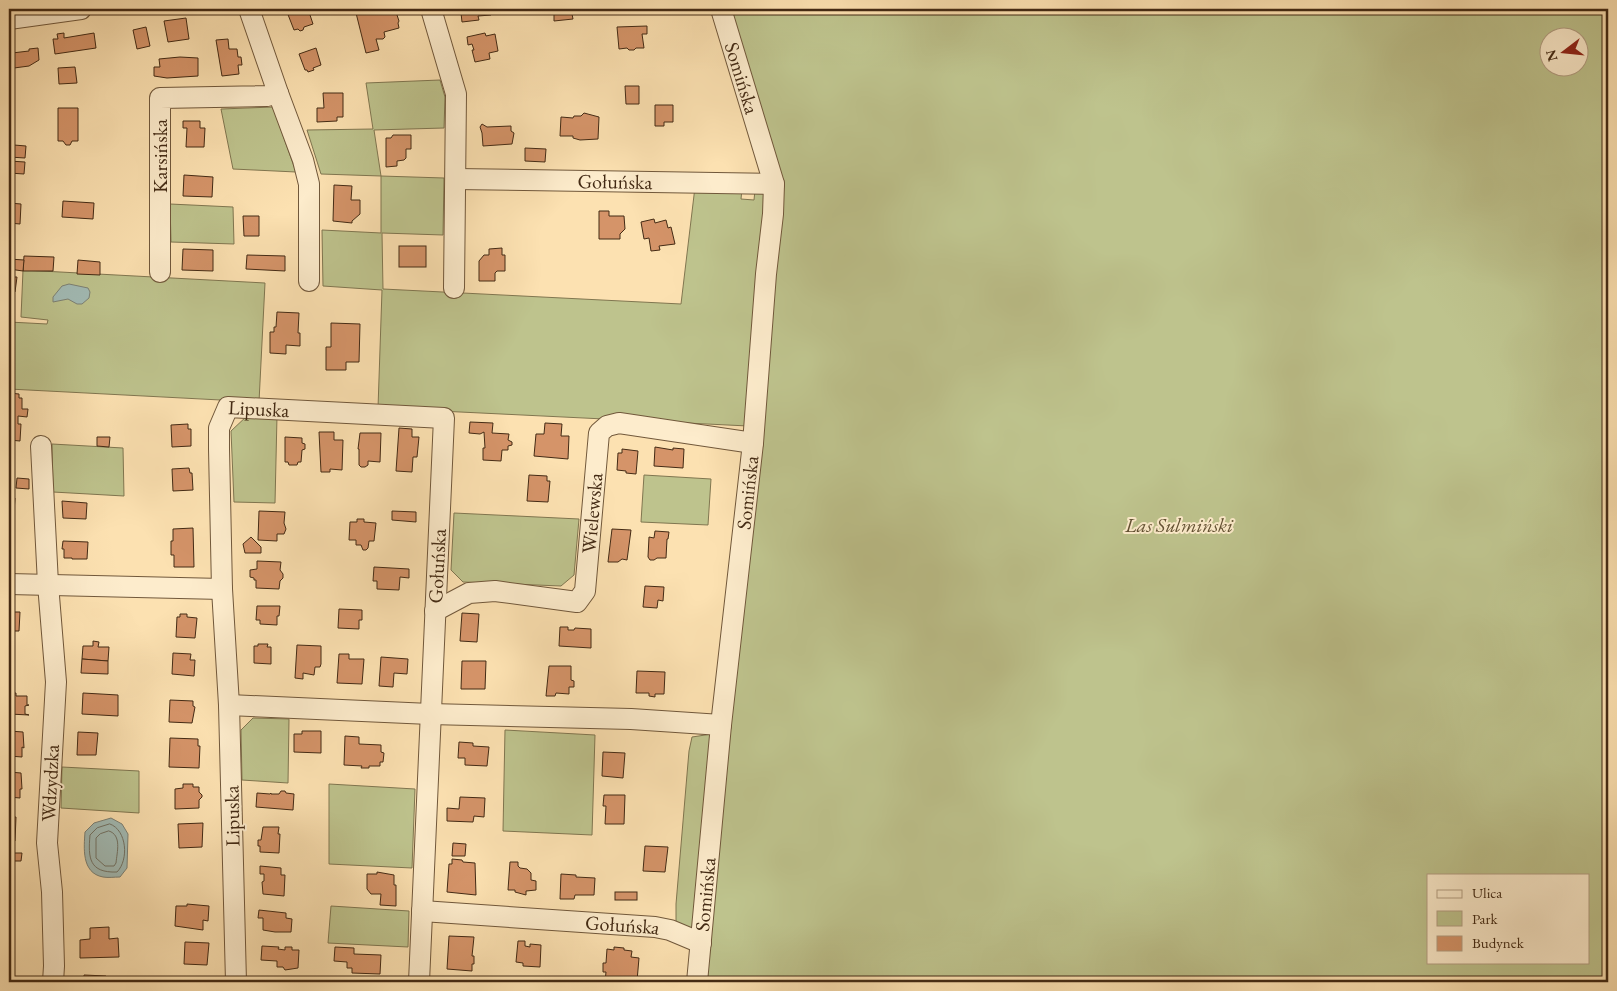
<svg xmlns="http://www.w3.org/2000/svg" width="1617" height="991" viewBox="0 0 1617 991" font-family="'EB Garamond',serif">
	<rect width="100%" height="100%" fill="#fce1b1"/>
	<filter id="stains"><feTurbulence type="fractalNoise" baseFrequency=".004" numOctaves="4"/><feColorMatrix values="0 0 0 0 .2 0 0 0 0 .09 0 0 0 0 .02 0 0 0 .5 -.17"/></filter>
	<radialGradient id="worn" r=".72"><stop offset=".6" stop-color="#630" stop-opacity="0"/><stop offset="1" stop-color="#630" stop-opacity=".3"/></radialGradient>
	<!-- green -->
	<g fill="#bec38d" stroke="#807650" fill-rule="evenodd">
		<path d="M728,9H1608V982H703L706,945L676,926V904L689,751L692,737L725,732L782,178ZM1550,38H1580V68H1550ZM1428,875H1588V962H1428Z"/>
		<path d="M440,80L445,97L444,128L374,130L381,176L444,178L443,235L382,233L383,289L681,304L695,187L742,189L741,199L754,200L755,190H764L769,200L748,426L378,408L382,290L323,286L322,230L381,233V176L321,174L307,130L373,129L366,83Z"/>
		<path d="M273,107L296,172L233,169L221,109Z"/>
		<path d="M170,204L233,207L234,244L171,242Z"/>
		<path d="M23,270L265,283L259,402L9,389V322L47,324L48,320L21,317Z"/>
		<path d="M248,415L277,416L275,503L234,502L231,431Z"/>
		<path d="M52,444L123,448L124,496L53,492Z"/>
		<path d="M644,475L711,479L708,525L641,522Z"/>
		<path d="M454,513L579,519L574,575L561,586L463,582L451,570Z"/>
		<path d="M253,718L289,719L288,783L242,780L241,730Z"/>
		<path d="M505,730L595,735L592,835L503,831Z"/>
		<path d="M62,767L139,771V813L61,808Z"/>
		<path d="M329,784L415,789L412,868L329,864Z"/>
		<path d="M331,906L409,911L408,947L328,943Z"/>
	</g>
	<!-- water -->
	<g fill="#a2bbb5" stroke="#7c8175">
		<path d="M69,284L88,288L90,292L89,298L82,304H77L68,299L53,302V297L62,286Z"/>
		<path d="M111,818L122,824L128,834L127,868L120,877C114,877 108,878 103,877C81,873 84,847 85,832L94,823Z"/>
	</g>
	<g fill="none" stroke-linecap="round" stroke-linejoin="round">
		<!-- shore -->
		<g stroke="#727264" stroke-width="1">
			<path d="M110,824C127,830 129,860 117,872C89,873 88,858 90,835L97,828Z"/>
			<path d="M109,831C122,835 117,852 116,863L114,866H105L96,858V838L100,834Z"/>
		</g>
	</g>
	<!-- building -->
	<g fill="#d59469" stroke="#432a14">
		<path d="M225,9H234V11L225,12Z"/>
		<path d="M298,9H308L313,24L304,27L303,30L300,31L298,29L294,30L287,12Z"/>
		<path d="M355,9H373V12L384,9H395L399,21L398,23L399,28L384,32L385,37L383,39H376L379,50L366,53Z"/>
		<path d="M458,9H491V15L478,16L479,20L462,22L461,13Z"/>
		<path d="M542,9H571L573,19L554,21V13L543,14Z"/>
		<path d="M186,18L189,39L168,42L164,21Z"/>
		<path d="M647,26V34H642L644,48H636L634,50H629L627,48L619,49L617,27Z"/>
		<path d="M146,27L150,46L137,49L133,30Z"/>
		<path d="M64,33V38L94,33L96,48L55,54L53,39H58L57,34Z"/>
		<path d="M485,33L486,36L495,34L498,51L489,53L490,59L475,62L472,50H474L472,44L468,45L467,37Z"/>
		<path d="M228,39L229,49H237L238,57H241L242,65H238L239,74L222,76L216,40Z"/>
		<path d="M38,48L39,60L29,66L14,68L12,53L29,51V49Z"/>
		<path d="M316,48L321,65L313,68L314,70L308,72L307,70H305L299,54Z"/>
		<path d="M180,57L198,58V76L167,78L154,76V67H160L159,59Z"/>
		<path d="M75,67L77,83L59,84L58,68Z"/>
		<path d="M625,86H639V104H626Z"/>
		<path d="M323,93H343V117H337V121L317,122V108H324Z"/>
		<path d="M655,105H673V122H664V126H655Z"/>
		<path d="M58,108H78V141H72L70,145H66L63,141H58Z"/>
		<path d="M584,113L599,117L598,139L580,140L573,138V136H560L561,117L573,118L574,116H581Z"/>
		<path d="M183,121H200V128H205L204,147H186L187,128H183Z"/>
		<path d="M482,124L487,127L511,126V131L514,133L512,144L483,146L482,133L480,127Z"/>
		<path d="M393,135H411V149H406V158L404,160L397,161V166L386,167V138H391Z"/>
		<path d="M9,140H14V145L26,146L25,158L9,157Z"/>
		<path d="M525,148L546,149L545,162L525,161Z"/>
		<path d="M9,161L25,162L24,174L9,173Z"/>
		<path d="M184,175L213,177L212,197L183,196Z"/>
		<path d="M334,185L352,186L351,200H360V214L352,221V223L333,221Z"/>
		<path d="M63,201L94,203L93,219L62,217Z"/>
		<path d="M9,203L21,204L20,224L9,223Z"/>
		<path d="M599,211H609V216H624L625,229L620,234V239H599Z"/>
		<path d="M243,216H259V236H244Z"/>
		<path d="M654,219L655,223L666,220L668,228L671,227L675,244L659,246L660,250L651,251L649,238L644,239L641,222Z"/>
		<rect x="399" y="246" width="27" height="21"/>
		<path d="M502,248V255H505V271H497L495,273V281H479V261L484,255H489V249Z"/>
		<path d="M183,249L213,250V271L182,270Z"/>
		<path d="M247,255L285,256V271L246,269Z"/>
		<path d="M24,256L54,257L53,271H23Z"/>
		<path d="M9,259L24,260L23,271L9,269Z"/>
		<path d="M78,260L100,262V275L77,274Z"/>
		<path d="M9,277H17L15,292L9,291Z"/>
		<path d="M277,312L299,313L298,333H300V346L286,345V354L270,353V332H274V327H276Z"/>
		<path d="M331,323L360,324L359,362H346V370H326V347H331Z"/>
		<path d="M9,393L19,394V398H22V409H28L27,417L18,416V424H21L20,441L9,440Z"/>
		<path d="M470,422L493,423L492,433L509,434L508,440L512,442V445L508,446V450H502L501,461L483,460V448H485L484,432L480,434L469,433Z"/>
		<path d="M545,423L562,424L561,436H569L568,459L534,456L536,434H544Z"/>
		<path d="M188,424V429H191V446L172,447L171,425Z"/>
		<path d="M399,428L412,429V437H419L417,457H413L412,472L396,471Z"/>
		<path d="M319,432H334V440H343L342,470L330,469V472H321Z"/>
		<path d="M360,433H381L380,462L368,461V465L365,467H361L359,465V449H358Z"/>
		<path d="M97,437H110L109,447L97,446Z"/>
		<path d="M285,437L302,438V443L305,444V449L302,450L301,462H298L297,465H289L288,462H285Z"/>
		<path d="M655,447L673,450V448L684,449L683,468L654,466Z"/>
		<path d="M622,449L638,451L636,474L626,473V471L617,470L618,453H622Z"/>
		<path d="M189,468L190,473H192L193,490L173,491L172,469Z"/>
		<path d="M529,475L547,476V481H550L548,502L527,501Z"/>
		<path d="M17,478L29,479V489L16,488Z"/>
		<path d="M9,498H15L14,512L9,511Z"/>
		<path d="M62,501L87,503L86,519L63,518Z"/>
		<path d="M259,511L285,512L284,523L286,529L284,534H277V541L258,540Z"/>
		<path d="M392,511L416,512V522L392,520Z"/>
		<path d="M357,519H364V522L376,523L374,541H369L368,548L366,550H363L361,545H356V540H349L350,522H357Z"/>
		<path d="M193,528L194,567H174V555H171V541H173V529Z"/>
		<path d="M612,529L631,530L627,560L622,559L618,562H608Z"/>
		<path d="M655,531L669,532L668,539H667L666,558H657L654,560H650L648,557L649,537L654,538Z"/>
		<path d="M251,537L261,547V553H245L243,544Z"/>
		<path d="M63,541L88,542L87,559H72V558H64V549H62Z"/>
		<path d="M257,561L281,562L280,570L283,574V578L280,581L279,589L256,588V580H254V578L250,577V570L257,569Z"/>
		<path d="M374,567L409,569V578L400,577L399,590L377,589V581H373Z"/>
		<path d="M645,586L664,587L663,601L658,600L657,608L643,607Z"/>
		<path d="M257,606H280L279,616H277V625L260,624V620H256Z"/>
		<path d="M339,609L362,610V620H359V629L338,628Z"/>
		<path d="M9,612H20L19,631H9Z"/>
		<path d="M462,613L479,614L477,642L460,641Z"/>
		<path d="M180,614H187V617L197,618L195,638L176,637L177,617H180Z"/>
		<path d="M560,627H568V630H574L575,628L591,629V648L559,646Z"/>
		<path d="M93,641L99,642L98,647H109L108,661L82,659L83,646H93Z"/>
		<path d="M258,644H268L267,647H271V664L254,663V646H258Z"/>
		<path d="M9,645H13V653H9V666Z"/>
		<path d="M297,645L321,646V664L320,667H315L314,675L303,673V679L295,678Z"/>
		<path d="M173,653L191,654L190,660H195L194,676L172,674Z"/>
		<path d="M339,654H349V659H364L362,684L337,683Z"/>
		<path d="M381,657L408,659L407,674L394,673L393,687L379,686Z"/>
		<path d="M82,659L108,661V674L81,673Z"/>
		<path d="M462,661H486L485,689H461Z"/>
		<path d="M549,666H571V680L574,681V687H569V694L556,693L555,696H546Z"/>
		<path d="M637,671L665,672L664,694H655V697L649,696V693H636Z"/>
		<path d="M9,693H16V696H27V705H29L25,706V714L29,715L9,714Z"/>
		<path d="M83,693L118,695V716L82,714Z"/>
		<path d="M170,700L193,701V706L195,707L192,723L169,722Z"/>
		<path d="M9,731L23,732L24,748L22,747V757L9,756Z"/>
		<path d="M302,731H321V753L294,752V734H302Z"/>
		<path d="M78,732L98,733L96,755H77Z"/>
		<path d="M345,736L359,737V744L381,745V752L384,753L383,762H380V766H369V768H361L362,766L344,765Z"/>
		<path d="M170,738L198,739V746H200L199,768L169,767Z"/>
		<path d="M459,742L473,743V746L489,747L487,766L465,765V758H458Z"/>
		<path d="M603,752L625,753L623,778L602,776Z"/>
		<path d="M9,772L21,773L22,789H20V798L9,797Z"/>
		<path d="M183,784H193V787H199V792L202,795V797L199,800V808L175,809V789L183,788Z"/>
		<path d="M281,791H285L286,793L294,794L293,810L256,807L257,793L270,794L271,793V794H279Z"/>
		<path d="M604,795H625L624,824H605L606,806H603Z"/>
		<path d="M460,797L485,798L484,817L474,816L473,822L447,821V808L459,809Z"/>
		<path d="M9,817H16L15,841L9,840Z"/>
		<path d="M203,823L202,847L179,848L178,824Z"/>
		<path d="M263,827H279L278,834H280L279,853L260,852V846H258V840H261Z"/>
		<path d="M453,843L466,844L465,856H452Z"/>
		<path d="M645,846L668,847L665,872L643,871Z"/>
		<path d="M9,853H22L21,861H14L13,879H9Z"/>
		<path d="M452,859L462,860L463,862L475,863L476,895L447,892L449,864H452Z"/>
		<path d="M510,862H518V866L520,868L527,869L531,873V880L536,881V890L526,891V895L515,892V890H508Z"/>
		<path d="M260,866L281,868V875H285L284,896L263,894L262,882L264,881V874H260Z"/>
		<path d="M377,872L394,875V885H396V906L380,905L381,894H371L367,889V874H377Z"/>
		<path d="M561,874L576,875V877L595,878L594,895H575L574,899H560Z"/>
		<rect x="615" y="892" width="22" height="8"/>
		<path d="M187,904L209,906L208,921L203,920V930L175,926L176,906H187Z"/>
		<path d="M259,910L286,913V918L292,919L291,932H275L263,930V918H258Z"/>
		<path d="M109,927V939L118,938L119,957L80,958V940L90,939V928Z"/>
		<path d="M449,936L474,937L472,956H474V964H472V971L447,969Z"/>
		<path d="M518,941H525V946L530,947V944L541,945L540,967L523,966V963L516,962Z"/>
		<path d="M185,942L209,943L207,965L184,964Z"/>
		<path d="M262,946L279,947L278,949L285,950V947H292V950H299L298,968L285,970L283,967H277V961L261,960Z"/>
		<path d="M335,947L354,948V954L381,955L380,974L352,973V968H347V962L334,961Z"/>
		<path d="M614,947L624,948V950L632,951L631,957L639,958L637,981L605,982L606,972H603V963H606L607,949L614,950Z"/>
		<path d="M84,975L106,976V982H84Z"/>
	</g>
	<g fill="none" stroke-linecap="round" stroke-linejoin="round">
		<!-- minor casing -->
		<g stroke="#71583b" stroke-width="22">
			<g id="minor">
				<path d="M431,9L456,94L454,288"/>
				<path d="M9,19L81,9"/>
				<path d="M278,93L303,160L309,184V281"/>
				<path id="s1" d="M456,179L774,184"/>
				<path d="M160,272V98L267,96L278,93L249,9"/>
				<path d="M41,446L48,584L56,682L47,843L52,892L54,966L53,982"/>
				<path d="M9,584L222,589"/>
				<path id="s2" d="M435,611L469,593L495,591L577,602L585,591L599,433L607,426L619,423L753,443"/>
				<path d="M229,705L430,714L631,719L721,725"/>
				<path id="s3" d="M422,911L655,927L670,930L701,943"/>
				<path id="s4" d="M236,982L229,705L222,589L219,449V428L228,407L444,418L419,982"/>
				<path id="s5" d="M697,982L721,725L753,443L766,274L773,214L774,184L721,9"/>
			</g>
		</g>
		<!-- minor -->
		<use href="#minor" stroke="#fdeccc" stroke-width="20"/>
	</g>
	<g text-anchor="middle" stroke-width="4" stroke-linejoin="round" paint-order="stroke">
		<!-- street labels -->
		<g font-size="20" fill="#432a14" stroke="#fdeccc">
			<text transform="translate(742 78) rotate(73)" y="7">Somińska</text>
			<text transform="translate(160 156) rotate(-90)" y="7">Karsińska</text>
			<text dy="7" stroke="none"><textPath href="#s1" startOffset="159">Gołuńska</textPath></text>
			<text dy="7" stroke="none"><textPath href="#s4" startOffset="608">Lipuska</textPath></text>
			<text dy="7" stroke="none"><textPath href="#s5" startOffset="492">Somińska</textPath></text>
			<text dy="7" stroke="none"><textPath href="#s2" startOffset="239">Wielewska</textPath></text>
			<text transform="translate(437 566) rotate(-87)" y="7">Gołuńska</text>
			<text transform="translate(50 783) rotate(-87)" y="7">Wdzydzka</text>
			<text transform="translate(232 816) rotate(-91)" y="7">Lipuska</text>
			<text dy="7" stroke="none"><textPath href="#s5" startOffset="88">Somińska</textPath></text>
			<text dy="7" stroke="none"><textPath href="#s3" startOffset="201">Gołuńska</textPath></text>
		</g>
		<!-- park labels -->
		<g font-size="20" font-style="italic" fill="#625032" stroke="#fdeccc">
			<text x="1179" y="532">Las Sulmiński</text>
		</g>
	</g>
	<!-- margin -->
	<rect width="1617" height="991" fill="none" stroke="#fce1b1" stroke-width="30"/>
	<rect x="10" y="10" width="1597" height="971" fill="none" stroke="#432a14" stroke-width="2.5"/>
	<rect x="15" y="15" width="1587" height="961" fill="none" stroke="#432a14"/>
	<!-- legend -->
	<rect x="1427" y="874" width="162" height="90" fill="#fdeccc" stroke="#b39e82"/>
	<rect x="1437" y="890" width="25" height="8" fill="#fdeccc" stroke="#b39e82"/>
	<text x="1472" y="898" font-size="15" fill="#432a14">Ulica</text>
	<rect x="1437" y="911" width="25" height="15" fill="#bec38d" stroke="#b39e82"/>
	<text x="1472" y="924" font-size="15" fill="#432a14">Park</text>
	<rect x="1437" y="936" width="25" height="15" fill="#d59469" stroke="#b39e82"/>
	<text x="1472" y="948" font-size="15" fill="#432a14">Budynek</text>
	<!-- north arrow -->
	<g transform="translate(1564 52) rotate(254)"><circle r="24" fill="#fdeccc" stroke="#b39e82"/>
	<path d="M0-4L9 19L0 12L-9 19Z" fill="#8f2418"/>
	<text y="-8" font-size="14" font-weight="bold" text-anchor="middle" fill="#432a14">N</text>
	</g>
	<rect width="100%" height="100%" filter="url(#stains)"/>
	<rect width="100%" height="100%" fill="url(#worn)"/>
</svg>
